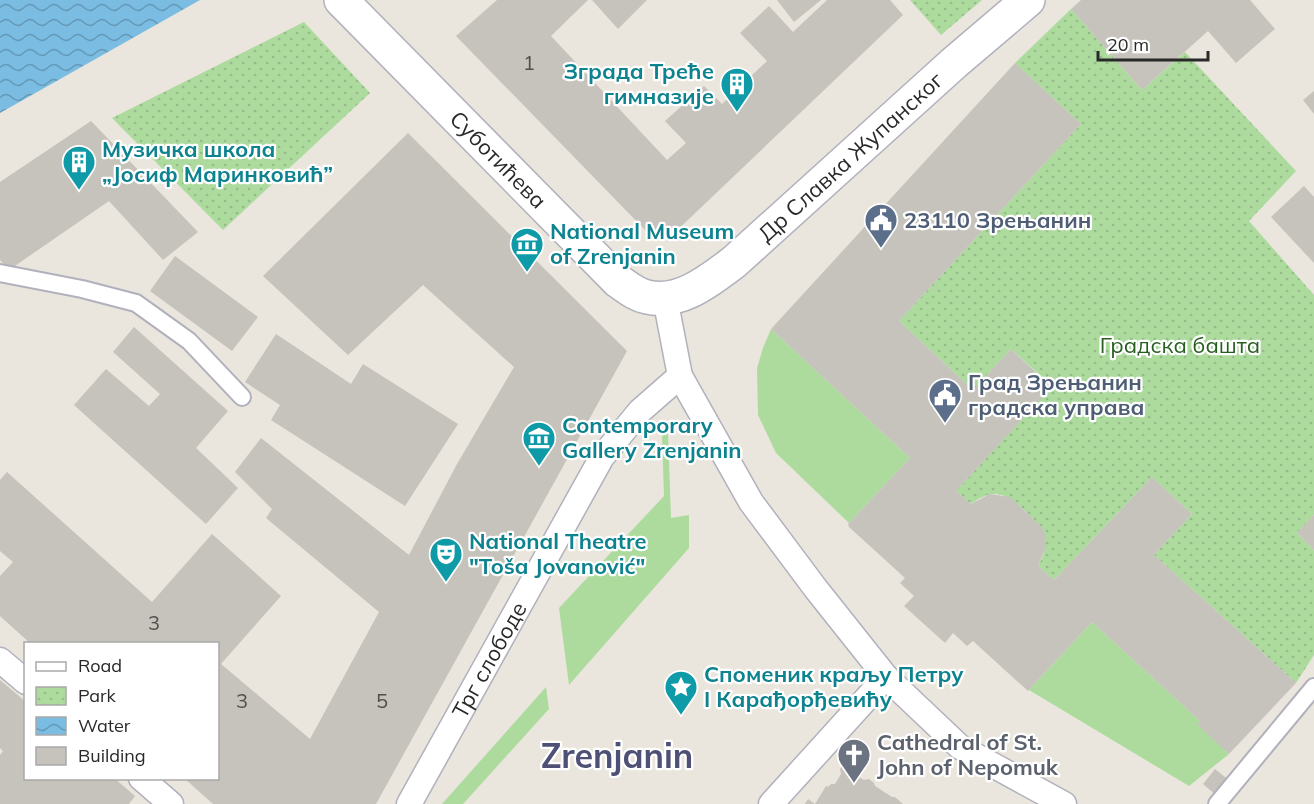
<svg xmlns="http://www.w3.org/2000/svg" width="1314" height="804" viewBox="0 0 1314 804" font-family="Mulish,sans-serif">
	<defs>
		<pattern id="park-dots" width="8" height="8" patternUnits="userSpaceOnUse" patternTransform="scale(1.5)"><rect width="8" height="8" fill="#addb9e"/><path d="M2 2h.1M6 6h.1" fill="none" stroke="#95bc88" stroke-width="1.8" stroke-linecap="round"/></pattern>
		<pattern id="water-waves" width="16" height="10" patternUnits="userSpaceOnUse" patternTransform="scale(1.5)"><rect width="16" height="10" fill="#7abce2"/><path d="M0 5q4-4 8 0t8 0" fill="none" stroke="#6499b7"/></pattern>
	</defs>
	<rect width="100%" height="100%" fill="#eae6dd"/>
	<!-- grass -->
	<g fill="#addb9e">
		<path d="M771,329L910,458L849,523L776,453L758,415L757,368L763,348Z"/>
		<path d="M668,432L671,518L689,515V548L569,685L559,608L664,496L662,436Z"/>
		<path d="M1092,622L1200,721L1198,724L1229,754L1189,786L1029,690Z"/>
		<path d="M546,687L549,709L463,804H442Z"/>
	</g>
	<!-- park -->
	<g fill="url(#park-dots)">
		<path d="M910,0H982L941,35Z"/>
		<path d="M1071,9L1142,90L1185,52L1296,171L1249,221L1314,295V515L1297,533L1314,550V655L1296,683L1154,555L1192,514L1152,477L1054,580L1038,566C1053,539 1044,528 1024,510C1005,492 993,488 971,504L956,491L1052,386L1011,349L973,390L899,321L1081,124L1015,63Z"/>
		<path d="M304,22L370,93L223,230L112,118Z"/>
	</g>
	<!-- water -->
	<path fill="url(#water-waves)" d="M0,0H200L0,113Z"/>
	<!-- building -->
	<g fill="#c6c2bc">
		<path d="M497,0H588L551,36L667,160L686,143L665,121L704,86L722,104L767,61L740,33L769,6L793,32L827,0H890L903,15L670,237L647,232L456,36Z"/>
		<path d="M592,0H647L618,29Z"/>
		<path d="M777,0H821L794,22Z"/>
		<path d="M1081,0H1250L1275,29L1236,63L1208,31L1142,90L1071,9Z"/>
		<path d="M1015,63L1081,124L899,321L973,390L1011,349L1052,387L956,491L971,504L990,494L1010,497L1041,526L1046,536V547L1038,566L1054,580L1152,477L1192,514L1154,555L1296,683L1229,754L1205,732L1197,723L1200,721L1092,622L1028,691L973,641L967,646L953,633L945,643L904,606L914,596L900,583L905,578L849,527L848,524L910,458L771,329Z"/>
		<path d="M1314,91V114L1303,100Z"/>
		<path d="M91,121L198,232L163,260L109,201L9,270L0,260V182Z"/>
		<path d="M408,133L627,351L376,804H213L184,778H218V644H31L0,616V576L13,562L0,551V480L7,472L152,602L212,534L281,596L221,664L310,739L379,612L266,518L272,509L235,472L261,438L409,555L457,464L514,367L423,285L348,355L263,276Z"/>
		<path d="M1304,186L1314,197V263L1271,217Z"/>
		<path d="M175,256L258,317L232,351L150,291Z"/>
		<path d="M134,327L228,411L196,448L238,488L206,524L74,405L106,369L149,406L160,394L113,352Z"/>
		<path d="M276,334L351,384L363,364L458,424L405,506L271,420L280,405L245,382Z"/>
		<path d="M1314,515V550L1297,533Z"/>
		<path d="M0,680L26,702V778H114L135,796L129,804H0V755L3,751L0,748Z"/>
		<path d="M844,763L850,767L849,771L864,780L869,779L874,783L875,786L892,797H895L903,804H805L808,799L815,804L826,786L828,787L831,784H835L841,774L840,769Z"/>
		<path d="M1215,769L1230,781L1217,796L1203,784Z"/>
	</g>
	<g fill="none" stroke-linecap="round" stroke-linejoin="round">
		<!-- service casing -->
		<g stroke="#b0b1bc" stroke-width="20">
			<g id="service">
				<path d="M0,273L82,289L136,303L189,341L242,397"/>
				<path d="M1217,804L1314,687"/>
			</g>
		</g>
		<!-- pedestrian casing -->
		<g stroke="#b0b1bc" stroke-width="27">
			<g id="pedestrian">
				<path d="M665,298L680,376L751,502L816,589L886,677L960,747L1064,804"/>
				<path d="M0,660L26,682"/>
				<path d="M141,778L171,804"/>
				<path id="s1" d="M409,804L602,457L640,411L680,376"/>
				<path d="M771,804L886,677"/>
			</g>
		</g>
		<!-- tertiary casing -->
		<g stroke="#b0b1bc" stroke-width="36">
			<g id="tertiary">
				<path id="s2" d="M341,0L618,281C627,287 636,295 647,297C680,305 710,280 734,262L954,63L1028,0"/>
			</g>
		</g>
		<!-- service -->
		<use href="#service" stroke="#fff" stroke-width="16"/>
		<!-- pedestrian -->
		<use href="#pedestrian" stroke="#fff" stroke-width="24"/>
		<!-- tertiary -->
		<use href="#tertiary" stroke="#fff" stroke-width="33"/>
	</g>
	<!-- icons -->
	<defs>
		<g id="building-pin" transform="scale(1.725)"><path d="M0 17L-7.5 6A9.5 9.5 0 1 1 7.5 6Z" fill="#0f9aa8" stroke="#fff"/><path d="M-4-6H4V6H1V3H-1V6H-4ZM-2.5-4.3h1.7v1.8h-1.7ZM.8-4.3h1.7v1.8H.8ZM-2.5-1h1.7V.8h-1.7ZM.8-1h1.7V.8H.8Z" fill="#fff"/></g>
		<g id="civic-pin" transform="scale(1.725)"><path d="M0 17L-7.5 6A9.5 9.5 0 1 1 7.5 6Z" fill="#5c6f8a" stroke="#fff"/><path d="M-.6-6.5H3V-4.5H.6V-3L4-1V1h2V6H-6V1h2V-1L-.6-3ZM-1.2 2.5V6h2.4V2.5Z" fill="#fff"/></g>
		<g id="museum-pin" transform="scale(1.725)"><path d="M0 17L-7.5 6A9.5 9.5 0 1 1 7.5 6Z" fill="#0f9aa8" stroke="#fff"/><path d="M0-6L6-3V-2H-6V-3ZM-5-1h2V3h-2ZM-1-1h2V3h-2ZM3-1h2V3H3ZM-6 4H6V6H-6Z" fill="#fff"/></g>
		<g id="theatre-pin" transform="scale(1.725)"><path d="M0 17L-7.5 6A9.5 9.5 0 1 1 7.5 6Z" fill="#0f9aa8" stroke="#fff"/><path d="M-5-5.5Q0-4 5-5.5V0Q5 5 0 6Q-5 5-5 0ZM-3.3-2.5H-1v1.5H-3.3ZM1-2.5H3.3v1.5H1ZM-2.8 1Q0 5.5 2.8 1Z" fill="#fff"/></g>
		<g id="sight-pin" transform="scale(1.725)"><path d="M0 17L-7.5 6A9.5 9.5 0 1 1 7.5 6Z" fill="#0f9aa8" stroke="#fff"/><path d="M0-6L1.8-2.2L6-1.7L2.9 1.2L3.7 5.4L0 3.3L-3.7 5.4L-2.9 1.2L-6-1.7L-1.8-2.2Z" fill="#fff"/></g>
		<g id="church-pin" transform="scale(1.725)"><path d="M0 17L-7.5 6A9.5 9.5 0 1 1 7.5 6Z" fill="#6b7280" stroke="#fff"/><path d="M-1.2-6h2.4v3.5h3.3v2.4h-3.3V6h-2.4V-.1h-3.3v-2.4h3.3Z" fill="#fff"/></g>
	</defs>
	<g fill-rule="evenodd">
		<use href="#building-pin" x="737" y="84"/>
		<use href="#building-pin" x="79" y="162"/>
		<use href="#civic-pin" x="881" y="220"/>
		<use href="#museum-pin" x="527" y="244"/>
		<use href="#civic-pin" x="945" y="395"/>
		<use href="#museum-pin" x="539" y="438"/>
		<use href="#theatre-pin" x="446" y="554"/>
		<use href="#sight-pin" x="681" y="687"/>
		<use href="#church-pin" x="854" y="755"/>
	</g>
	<g text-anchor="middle" stroke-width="4.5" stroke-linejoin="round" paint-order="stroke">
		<!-- number labels -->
		<g font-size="20" fill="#504f4e">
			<text x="529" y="70">1</text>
			<text x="154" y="630">3</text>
			<text x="242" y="708">3</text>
			<text x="382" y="708">5</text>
		</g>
		<!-- culture labels -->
		<g font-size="22" font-weight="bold" fill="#0d838f" stroke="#fff" text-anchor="start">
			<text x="714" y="79" text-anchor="end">Зграда Треће<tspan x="714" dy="25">гимназије</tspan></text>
			<text x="102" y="157">Музичка школа<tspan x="102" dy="25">„Јосиф Маринковић”</tspan></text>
			<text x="550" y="239">National Museum<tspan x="550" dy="25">of Zrenjanin</tspan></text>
			<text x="562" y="433">Contemporary<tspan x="562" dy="25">Gallery Zrenjanin</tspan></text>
			<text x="469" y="549">National Theatre<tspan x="469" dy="25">"Toša Jovanović"</tspan></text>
			<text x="704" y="682">Споменик краљу Петру<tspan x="704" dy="25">I Карађорђевићу</tspan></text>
		</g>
		<!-- street labels -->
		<g font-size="22" fill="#292929" stroke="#fff">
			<text dy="8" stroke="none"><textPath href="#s2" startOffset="682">Др Славка Жупанског</textPath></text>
			<text dy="8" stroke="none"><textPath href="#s2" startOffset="224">Суботићева</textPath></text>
			<text dy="8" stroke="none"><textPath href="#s1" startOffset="165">Трг слободе</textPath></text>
		</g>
		<!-- service labels -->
		<g font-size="22" font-weight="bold" fill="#4e5e75" stroke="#fff" text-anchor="start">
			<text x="904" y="228">23110 Зрењанин</text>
			<text x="968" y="390">Град Зрењанин<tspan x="968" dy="25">градска управа</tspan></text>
		</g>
		<!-- park labels -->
		<g font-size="22" fill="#285f21" stroke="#fff">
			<text x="1180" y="353">Градска башта</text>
		</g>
		<!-- worship labels -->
		<g font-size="22" font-weight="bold" fill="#5b616d" stroke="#fff" text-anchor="start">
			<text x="877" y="750">Cathedral of St.<tspan x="877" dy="25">John of Nepomuk</tspan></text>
		</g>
		<!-- town labels -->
		<g font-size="34" font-weight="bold" fill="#4e5175" stroke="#fff">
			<text x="617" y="768">Zrenjanin</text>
		</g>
	</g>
	<!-- legend -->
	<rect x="24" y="642" width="195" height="138" fill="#ffffff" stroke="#a9a9a9" stroke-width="1.5"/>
	<rect x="36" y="662" width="30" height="9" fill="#ffffff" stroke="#a9a9a9" stroke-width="1.5"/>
	<text x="78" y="672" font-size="18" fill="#292929">Road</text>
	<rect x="36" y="687" width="30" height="18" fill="url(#park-dots)" stroke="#a9a9a9" stroke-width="1.5"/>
	<text x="78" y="702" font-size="18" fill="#292929">Park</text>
	<rect x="36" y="717" width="30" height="18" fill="url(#water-waves)" stroke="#a9a9a9" stroke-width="1.5"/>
	<text x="78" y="732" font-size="18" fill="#292929">Water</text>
	<rect x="36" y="747" width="30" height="18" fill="#c6c2bc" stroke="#a9a9a9" stroke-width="1.5"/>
	<text x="78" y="762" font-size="18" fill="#292929">Building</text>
	<!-- scale -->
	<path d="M1098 51v9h110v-9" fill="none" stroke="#292929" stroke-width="3"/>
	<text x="1107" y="51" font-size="18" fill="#292929" stroke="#ffffff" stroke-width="4.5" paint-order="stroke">20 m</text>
</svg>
